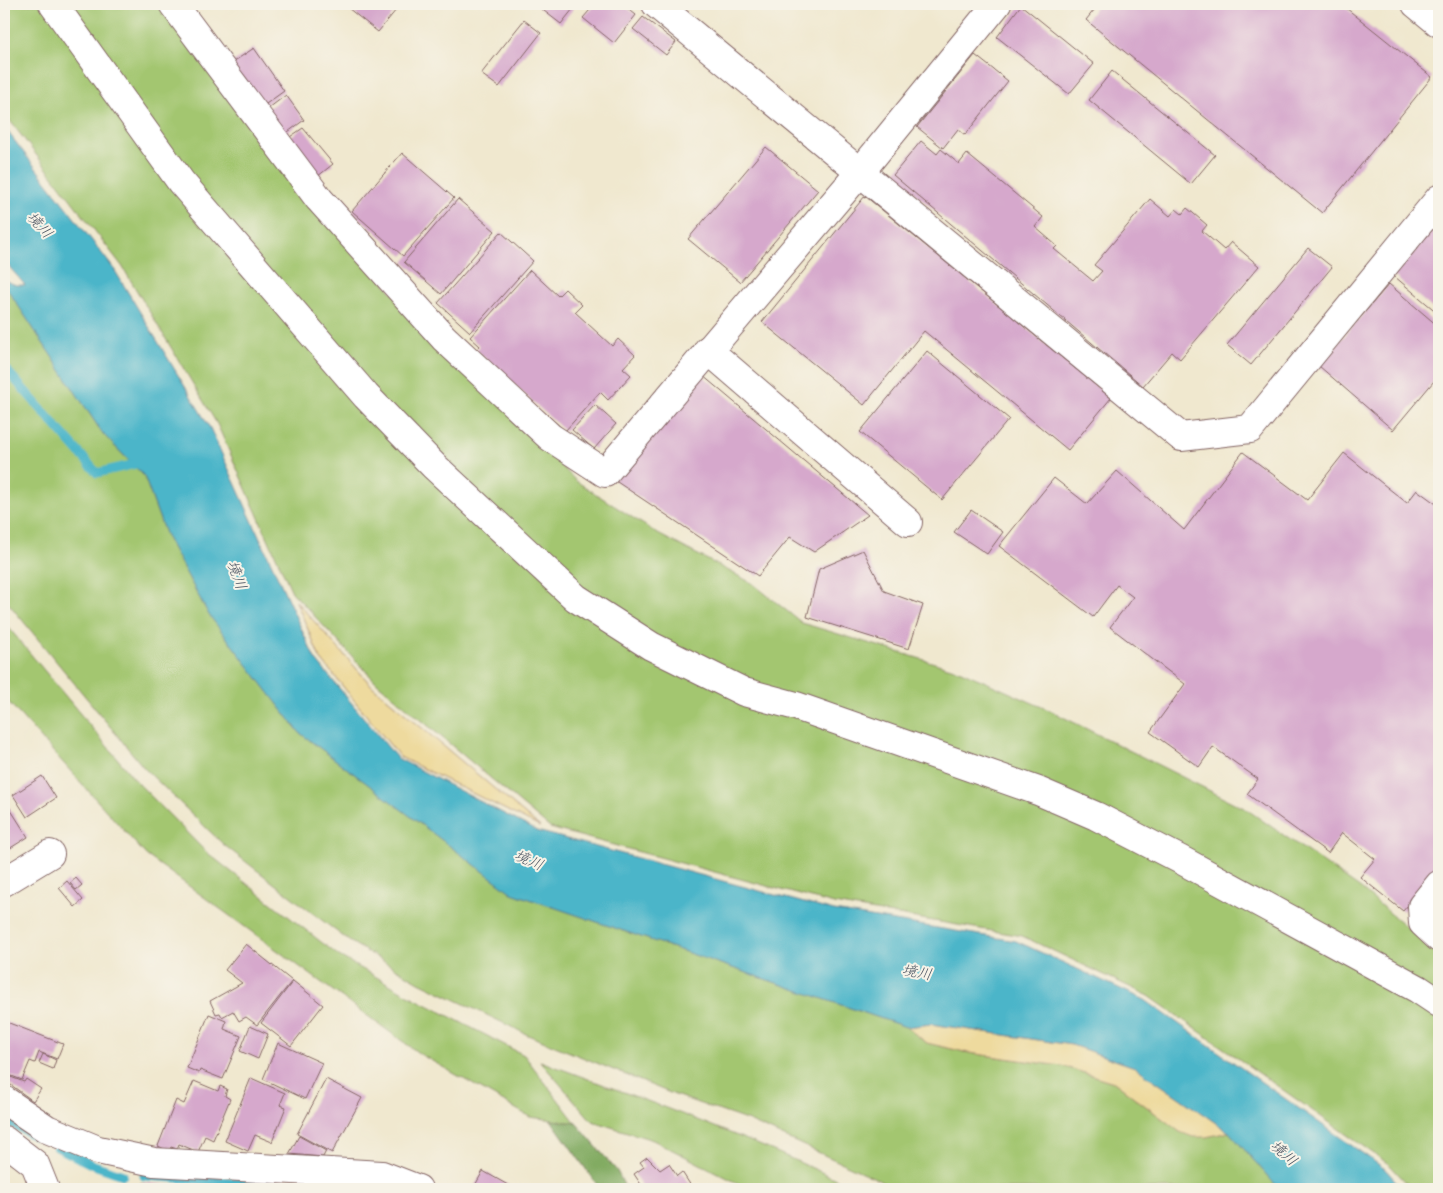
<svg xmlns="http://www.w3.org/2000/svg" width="1443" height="1193" viewBox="0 0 1443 1193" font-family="'Playpen Sans','Klee One',sans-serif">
	<rect width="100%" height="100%" fill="#f7f3e8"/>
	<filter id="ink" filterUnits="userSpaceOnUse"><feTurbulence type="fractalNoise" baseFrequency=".02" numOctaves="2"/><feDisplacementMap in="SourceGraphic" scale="10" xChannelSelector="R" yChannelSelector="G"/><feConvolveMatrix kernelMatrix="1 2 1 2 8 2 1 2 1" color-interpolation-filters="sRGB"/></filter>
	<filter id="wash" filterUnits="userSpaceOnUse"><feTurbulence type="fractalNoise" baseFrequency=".0096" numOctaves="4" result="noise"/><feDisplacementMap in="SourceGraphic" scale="20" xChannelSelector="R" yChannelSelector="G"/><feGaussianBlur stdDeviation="1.12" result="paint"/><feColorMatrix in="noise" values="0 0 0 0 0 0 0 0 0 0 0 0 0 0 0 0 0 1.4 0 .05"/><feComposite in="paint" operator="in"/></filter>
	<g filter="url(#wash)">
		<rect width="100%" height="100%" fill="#f0e8cf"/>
		<!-- green -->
		<g fill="#a3c670" stroke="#76724e">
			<path d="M4,4H159L196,56L392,292L576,481L658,534L752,583L802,623L961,671L1053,712L1246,809L1361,889L1439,954V1189H1412L1390,1165L1149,996L1022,936L834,904L550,828L376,682L292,592L217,424L122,266L4,113Z"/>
			<path d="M4,284L103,434L144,476L166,536L209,615L300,733L512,893L906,1027L927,1043L969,1053L1062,1066L1114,1082L1180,1132L1206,1137L1229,1132L1279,1189H893L875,1178L749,1121L675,1095L528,1035L419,982L349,941L224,845L145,769L4,598Z"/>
			<path d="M4,622L136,781L205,851L339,956L412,997L524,1055L576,1123L530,1117L420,1054L146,855L4,697Z"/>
			<path d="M540,1061C647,1101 755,1139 857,1189H749L653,1140L592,1121Z"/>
		</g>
		<!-- forest -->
		<path fill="#82ab62" stroke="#666546" d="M551,1120L576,1123L617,1171L626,1189H600Z"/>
		<!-- sand -->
		<g fill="#eeda9e" stroke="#9c7c64">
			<path d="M296,601L372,686L540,827L400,757L320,658Z"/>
			<path d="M931,1024L1072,1045L1135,1067L1229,1132L1206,1137H1193L1180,1132L1114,1082L1062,1066L969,1053L927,1043L906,1027Z"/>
		</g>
		<!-- water -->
		<path fill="#4cb5c9" stroke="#4b6a7a" d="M4,127L114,269L210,428L315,659L397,758L537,831L834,911L1016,941L1145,1000L1385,1169L1403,1189H1279L1229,1132L1135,1067L1072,1045L931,1024L906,1027L512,893L300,733L209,615L166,536L144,476L103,434L4,284V280L16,285H25L4,261Z"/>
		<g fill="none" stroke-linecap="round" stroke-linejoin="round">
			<!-- stream -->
			<g stroke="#4cb5c9" stroke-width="9">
				<path d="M4,367L97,473L144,462"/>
				<path d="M4,1119L34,1136"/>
				<path d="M57,1147L91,1164L123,1175"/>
				<path d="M144,1176L278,1185"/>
				<path d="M297,1186L341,1189"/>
			</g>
		</g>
		<g id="blocks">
			<!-- building -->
			<g fill="#d6a8cc">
				<path d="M343,4H401L378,32Z"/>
				<path d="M535,4H577L561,24Z"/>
				<path d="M595,4H622L636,15L614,43L583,18Z"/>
				<path d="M1099,4H1341L1432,77L1322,213L1086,20Z"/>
				<path d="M1021,5L1094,64L1069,94L997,37Z"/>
				<path d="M643,17L676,42L666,55L633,29Z"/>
				<path d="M524,20L541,33L499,87L481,74Z"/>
				<path d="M254,48L284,91L259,109L227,66Z"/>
				<path d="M975,55L1008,81L965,135L958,129L943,148L917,127Z"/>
				<path d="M1112,71L1215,155L1191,184L1089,100Z"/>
				<path d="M286,95L304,120L280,138L261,114Z"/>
				<path d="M303,128L333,164L312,181L281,143Z"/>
				<path d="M921,141L937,154L941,149L959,164L967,154L1043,217L1035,227L1057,246L1054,249L1093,281L1102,271L1094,265L1150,199L1170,216L1176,209L1182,214L1187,208L1207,225L1202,231L1224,250L1231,242L1259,266L1180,359L1172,352L1143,386L893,175Z"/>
				<path d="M766,147L818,190L740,282L688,239Z"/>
				<path d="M402,153L454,198L403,256L352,211Z"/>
				<path d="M865,196L1111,398L1068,450L924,331L864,405L762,322Z"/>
				<path d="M458,199L495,231L441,294L404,262Z"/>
				<path d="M1439,222V314L1394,276Z"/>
				<path d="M501,232L533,261L470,332L438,303Z"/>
				<path d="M1308,248L1332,267L1251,365L1227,345Z"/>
				<path d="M530,270L558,296L565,289L582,305L575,312L612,346L618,339L635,355L623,368L631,375L608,400L600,392L565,431L476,350L480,346L470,337Z"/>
				<path d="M1389,284L1439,327V375L1393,430L1319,366Z"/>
				<path d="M927,351L1009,419L942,500L860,432Z"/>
				<path d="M702,375L868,515L814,552L790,537L758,576L614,480Z"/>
				<path d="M595,405L616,424L594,449L572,430Z"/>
				<path d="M1243,452L1307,500L1344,453L1407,503L1417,490L1439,506V868L1403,911L1360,877L1375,859L1342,833L1328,853L1247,794L1258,779L1213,747L1199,767L1150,732L1185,684L1110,627L1133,597L1117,585L1093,617L999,546L1054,478L1087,504L1117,471L1184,530Z"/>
				<path d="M971,510L1003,532L987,554L954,532Z"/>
				<path d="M863,550L884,591L923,605L909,649L807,617L819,569Z"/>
				<path d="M42,776L56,798L27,817L13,795Z"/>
				<path d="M7,804L28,837L4,852V806Z"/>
				<path d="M76,878L82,885L76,890L70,883Z"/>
				<path d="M67,881L83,900L75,907L59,888Z"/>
				<path d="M246,944L292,981L257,1025L246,1017L239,1021L233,1011L222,1017L220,1013L216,1014L210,1001L242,983L225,970Z"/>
				<path d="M293,981L323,1005L291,1046L261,1023Z"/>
				<path d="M209,1014L226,1021L224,1029L241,1036L223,1079L200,1070L199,1073L187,1068Z"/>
				<path d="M4,1021L63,1044L57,1059L39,1052L35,1063L30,1061L22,1080L4,1073Z"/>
				<path d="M250,1026L268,1034L258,1059L240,1051Z"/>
				<path d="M278,1043L322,1063L305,1099L263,1079Z"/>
				<path d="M43,1054L56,1060L53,1069L39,1063Z"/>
				<path d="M8,1076L24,1082L26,1079L41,1089L33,1101L4,1080Z"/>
				<path d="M251,1078L285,1093L280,1105L286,1107L272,1142L255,1135L248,1151L225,1141Z"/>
				<path d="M326,1079L362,1098L332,1153L297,1134Z"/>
				<path d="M194,1081L218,1091L220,1086L227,1089L225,1096L230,1099L213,1140L205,1136L198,1152L179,1144L177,1149L171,1147L169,1151L158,1146L176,1100L184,1104Z"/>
				<path d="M299,1136L326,1151L323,1157L289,1154Z"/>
				<path d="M647,1157L660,1170L669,1164L677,1176L682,1172L693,1189H644L634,1174L644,1167L640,1162Z"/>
				<path d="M483,1171L515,1189H473Z"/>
				<path d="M143,1183L189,1187V1189H143Z"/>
			</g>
		</g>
	</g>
	<g filter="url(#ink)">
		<use href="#blocks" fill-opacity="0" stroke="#846564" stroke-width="1"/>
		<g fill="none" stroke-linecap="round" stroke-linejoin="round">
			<!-- minor casing -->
			<g stroke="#846564" stroke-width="30">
				<g id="minor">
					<path d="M53,4L181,182L366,396L434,466L576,598L651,646L744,692L796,706L1038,791L1096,816L1185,862L1418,989L1439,1003"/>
					<path d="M173,4L319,199L444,338L550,437L605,473L861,171L997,4"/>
					<path d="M656,4L1181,437L1250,429L1439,199"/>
					<path d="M1416,4L1439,23"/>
					<path d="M708,350L908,522"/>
					<path d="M4,882L50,854"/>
					<path d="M1439,885L1422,906L1423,923L1439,938"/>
					<path d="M4,1100L47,1129L98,1150L154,1162L382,1175L418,1189"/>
					<path d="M4,1140L35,1164L45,1189"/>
				</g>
			</g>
			<!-- minor -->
			<use href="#minor" stroke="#fff" stroke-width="28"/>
		</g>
	</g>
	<g text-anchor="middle" stroke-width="4" stroke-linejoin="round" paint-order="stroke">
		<!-- water labels -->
		<g font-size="15" font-style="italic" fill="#4b5462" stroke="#f7f3e8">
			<text transform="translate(40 225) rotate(48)" y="5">境川</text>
			<text transform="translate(237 575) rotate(70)" y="5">境川</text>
			<text transform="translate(529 860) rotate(24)" y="5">境川</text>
			<text transform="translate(917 972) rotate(10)" y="5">境川</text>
			<text transform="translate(1284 1153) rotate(42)" y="5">境川</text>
		</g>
	</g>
	<!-- margin -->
	<rect width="1443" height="1193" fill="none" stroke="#f7f3e8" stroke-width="20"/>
</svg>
